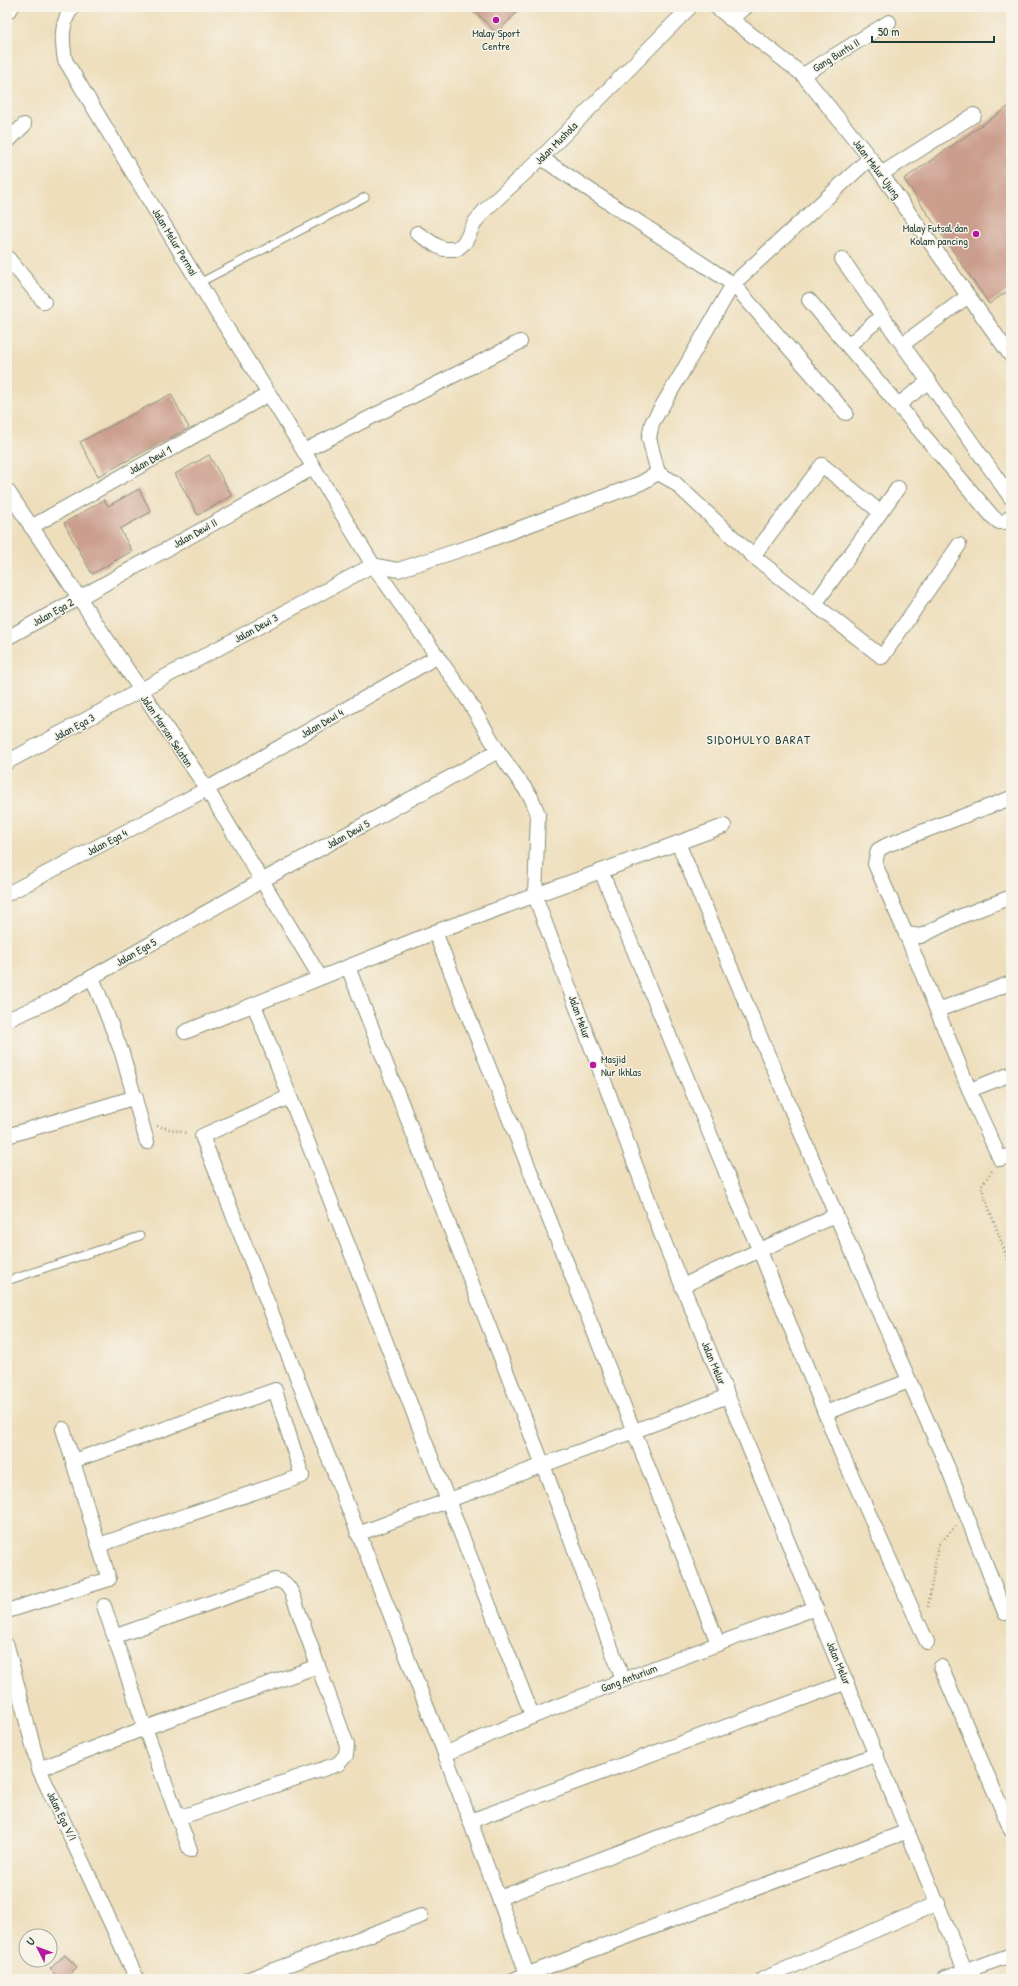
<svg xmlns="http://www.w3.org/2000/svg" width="1018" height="1986" viewBox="0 0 1018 1986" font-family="'Patrick Hand',sans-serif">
	<rect width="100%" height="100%" fill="#f7f3e8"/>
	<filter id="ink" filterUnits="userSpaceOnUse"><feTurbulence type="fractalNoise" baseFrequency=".025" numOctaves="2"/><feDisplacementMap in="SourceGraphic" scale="8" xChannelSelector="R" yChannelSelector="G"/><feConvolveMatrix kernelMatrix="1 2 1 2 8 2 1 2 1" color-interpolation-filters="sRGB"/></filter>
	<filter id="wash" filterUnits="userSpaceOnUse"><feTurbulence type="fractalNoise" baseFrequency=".012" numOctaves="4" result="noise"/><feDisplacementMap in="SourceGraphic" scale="16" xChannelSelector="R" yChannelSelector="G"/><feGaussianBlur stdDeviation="0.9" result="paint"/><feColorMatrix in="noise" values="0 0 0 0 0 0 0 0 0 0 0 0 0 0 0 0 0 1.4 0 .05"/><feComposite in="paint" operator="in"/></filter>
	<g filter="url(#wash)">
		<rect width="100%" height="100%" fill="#eedebc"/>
		<g id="blocks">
			<!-- building -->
			<g fill="#cb9d8d">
				<path d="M470,7H522L497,33Z"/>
				<path d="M1011,105V289L989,304L904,179Z"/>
				<path d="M171,394L189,428L98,476L80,442Z"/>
				<path d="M209,455L232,496L198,515L175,474Z"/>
				<path d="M139,489L151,512L120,529L132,551L92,574L64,523L104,500L108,506Z"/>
				<path d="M65,1955L77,1967L65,1979H60L50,1969Z"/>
			</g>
		</g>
	</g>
	<g filter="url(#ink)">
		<use href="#blocks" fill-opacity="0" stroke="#868e78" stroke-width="1"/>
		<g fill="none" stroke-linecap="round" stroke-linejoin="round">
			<!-- lane casing -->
			<g stroke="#868e78" stroke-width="9">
				<g id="lane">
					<path d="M199,283L365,197"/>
					<path d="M7,1281L140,1236"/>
				</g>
			</g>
			<!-- street casing -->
			<g stroke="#868e78" stroke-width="16">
				<g id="street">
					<path d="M73,7C60,22 62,41 65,60L217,313L269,394L373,565L468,700L498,751L531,797L538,814L535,896L663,1239L965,1971"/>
					<path d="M716,7L803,75L870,158L1011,356"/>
					<path d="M7,12L12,7"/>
					<path d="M730,19L746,7"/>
					<path d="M803,75L889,22"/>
					<path d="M7,142L24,125"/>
					<path d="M541,158L733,284L846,413"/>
					<path d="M881,174L974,115"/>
					<path d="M417,233L437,246L444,249H457L465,242L475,222L484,211L541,158L690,7"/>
					<path d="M7,257L44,302"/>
					<path d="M842,259L1011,498"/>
					<path d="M809,300L992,516L999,522H1004L1011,517"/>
					<path d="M903,344L968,296"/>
					<path d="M848,346L882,316"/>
					<path d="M898,405L929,381"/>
					<path d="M304,451L520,342"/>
					<path d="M658,473L674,482L753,556L882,657L959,545"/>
					<path d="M7,490L207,789L320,977"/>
					<path d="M31,527L269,394"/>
					<path d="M753,556L822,465L880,512"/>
					<path d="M373,565L398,570L478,544L641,483L658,473L649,438L652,423L680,376L733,284L870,158"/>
					<path d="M815,604L898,488"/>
					<path d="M7,638L313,468"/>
					<path d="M7,762L373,565"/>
					<path d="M678,843L836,1215L682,1286"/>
					<path d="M601,871L739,1204L760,1251L840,1450L927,1642"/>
					<path d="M7,894L207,789L438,656"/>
					<path d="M1011,897L959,917L921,936L906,934L975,1104L1000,1159L1011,1155"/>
					<path d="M435,932L718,1643"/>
					<path d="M906,934L875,864L878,850L887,845L1011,798"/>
					<path d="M348,967L543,1465L623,1680"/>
					<path d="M92,977L122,1053L147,1142"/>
					<path d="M254,1005L532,1715"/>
					<path d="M938,1010L1011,983"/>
					<path d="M7,1020L50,1001L263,880L498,751"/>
					<path d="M185,1032L435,932L724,826"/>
					<path d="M970,1090L1011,1074"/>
					<path d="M289,1097L202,1136L439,1738L527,1974"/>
					<path d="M7,1136L136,1097"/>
					<path d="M836,1215L948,1468L1005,1613"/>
					<path d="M825,1413L909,1381"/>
					<path d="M73,1461L275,1390L302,1476L99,1545"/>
					<path d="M358,1534L728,1396"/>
					<path d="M104,1606L145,1728L318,1666L292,1593C287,1585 285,1581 275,1580L116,1636"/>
					<path d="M7,1611L109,1579L63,1429"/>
					<path d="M7,1646L39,1769L137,1979"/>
					<path d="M941,1667L1011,1830"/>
					<path d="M445,1754C567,1700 691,1653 816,1608"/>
					<path d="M39,1769L145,1728L190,1850"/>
					<path d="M178,1818L338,1764L346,1755L347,1745L318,1666"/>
					<path d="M470,1821L847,1682"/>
					<path d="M499,1898L877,1754"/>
					<path d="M249,1979L421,1916"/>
					<path d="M515,1979L908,1831"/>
					<path d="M763,1979L938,1903"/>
					<path d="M943,1979L1011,1955"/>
				</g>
			</g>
			<!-- path -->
			<g stroke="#868e78" stroke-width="2.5" stroke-dasharray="1 3" stroke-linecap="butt">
				<path d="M157,1126L187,1133"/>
				<path d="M992,1171L981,1186L1011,1269"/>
				<path d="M928,1607L938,1545L956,1526"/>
			</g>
			<!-- lane -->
			<use href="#lane" stroke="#fff" stroke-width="7"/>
			<!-- street -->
			<use href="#street" stroke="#fff" stroke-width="14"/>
		</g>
	</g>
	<!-- markers -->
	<g fill="#b5179e" stroke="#f7f3e8" stroke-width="1.5">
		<circle cx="496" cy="20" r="4"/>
		<circle cx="976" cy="234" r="4"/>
		<circle cx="593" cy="1065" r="4"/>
	</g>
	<g text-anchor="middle" stroke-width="3" stroke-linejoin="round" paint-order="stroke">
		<!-- poi labels -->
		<g font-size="11" fill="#1f3d34" stroke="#f7f3e8">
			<text x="496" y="37">Malay Sport<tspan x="496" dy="13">Centre</tspan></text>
			<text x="968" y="232" text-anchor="end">Malay Futsal dan<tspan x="968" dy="13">Kolam pancing</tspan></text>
			<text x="601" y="1063" text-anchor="start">Masjid<tspan x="601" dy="13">Nur Ikhlas</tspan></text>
		</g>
		<!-- street labels -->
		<g font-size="11" fill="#1f3d34" stroke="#f7f3e8">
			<text transform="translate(836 55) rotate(-32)" y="4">Gang Buntu II</text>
			<text transform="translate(556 143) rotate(-45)" y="4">Jalan Mushola</text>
			<text transform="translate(877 169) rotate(53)" y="4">Jalan Melur Ujung</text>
			<text transform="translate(175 242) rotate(59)" y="4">Jalan Melur Permai</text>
			<text transform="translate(150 460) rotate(-29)" y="4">Jalan Dewi 1</text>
			<text transform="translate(195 533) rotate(-29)" y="4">Jalan Dewi II</text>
			<text transform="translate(53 612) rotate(-29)" y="4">Jalan Ega 2</text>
			<text transform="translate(256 628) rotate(-29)" y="4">Jalan Dewi 3</text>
			<text transform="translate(322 723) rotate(-30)" y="4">Jalan Dewi 4</text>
			<text transform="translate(74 727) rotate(-28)" y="4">Jalan Ega 3</text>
			<text transform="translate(167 731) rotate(56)" y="4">Jalan Marsan Selatan</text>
			<text transform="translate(348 834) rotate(-29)" y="4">Jalan Dewi 5</text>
			<text transform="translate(107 842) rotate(-28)" y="4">Jalan Ega 4</text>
			<text transform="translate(136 952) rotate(-30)" y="4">Jalan Ega 5</text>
			<text transform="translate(580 1017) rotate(70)" y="4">Jalan Melur</text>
			<text transform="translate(714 1363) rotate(67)" y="4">Jalan Melur</text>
			<text transform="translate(839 1663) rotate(67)" y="4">Jalan Melur</text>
			<text transform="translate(629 1678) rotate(-21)" y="4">Gang Anturium</text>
			<text transform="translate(62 1816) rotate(64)" y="4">Jalan Ega V/I</text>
		</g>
		<!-- quarter labels -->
		<g font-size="13" letter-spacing="1" fill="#1f3d34" stroke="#f7f3e8">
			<text x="759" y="744">SIDOMULYO BARAT</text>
		</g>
	</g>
	<!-- margin -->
	<rect width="1018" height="1986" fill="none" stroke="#f7f3e8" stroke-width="24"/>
	<!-- north arrow -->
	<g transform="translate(38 1948) rotate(312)"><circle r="19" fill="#f7f3e8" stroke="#a1aaa0"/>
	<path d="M0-3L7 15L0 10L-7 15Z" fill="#b5179e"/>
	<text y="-6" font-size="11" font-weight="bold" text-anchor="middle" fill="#1f3d34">U</text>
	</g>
	<!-- scale -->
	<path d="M872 36v6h122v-6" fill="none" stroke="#1f3d34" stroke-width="2"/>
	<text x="878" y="36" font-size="12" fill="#1f3d34" stroke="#f7f3e8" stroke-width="3" paint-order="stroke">50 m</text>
</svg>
